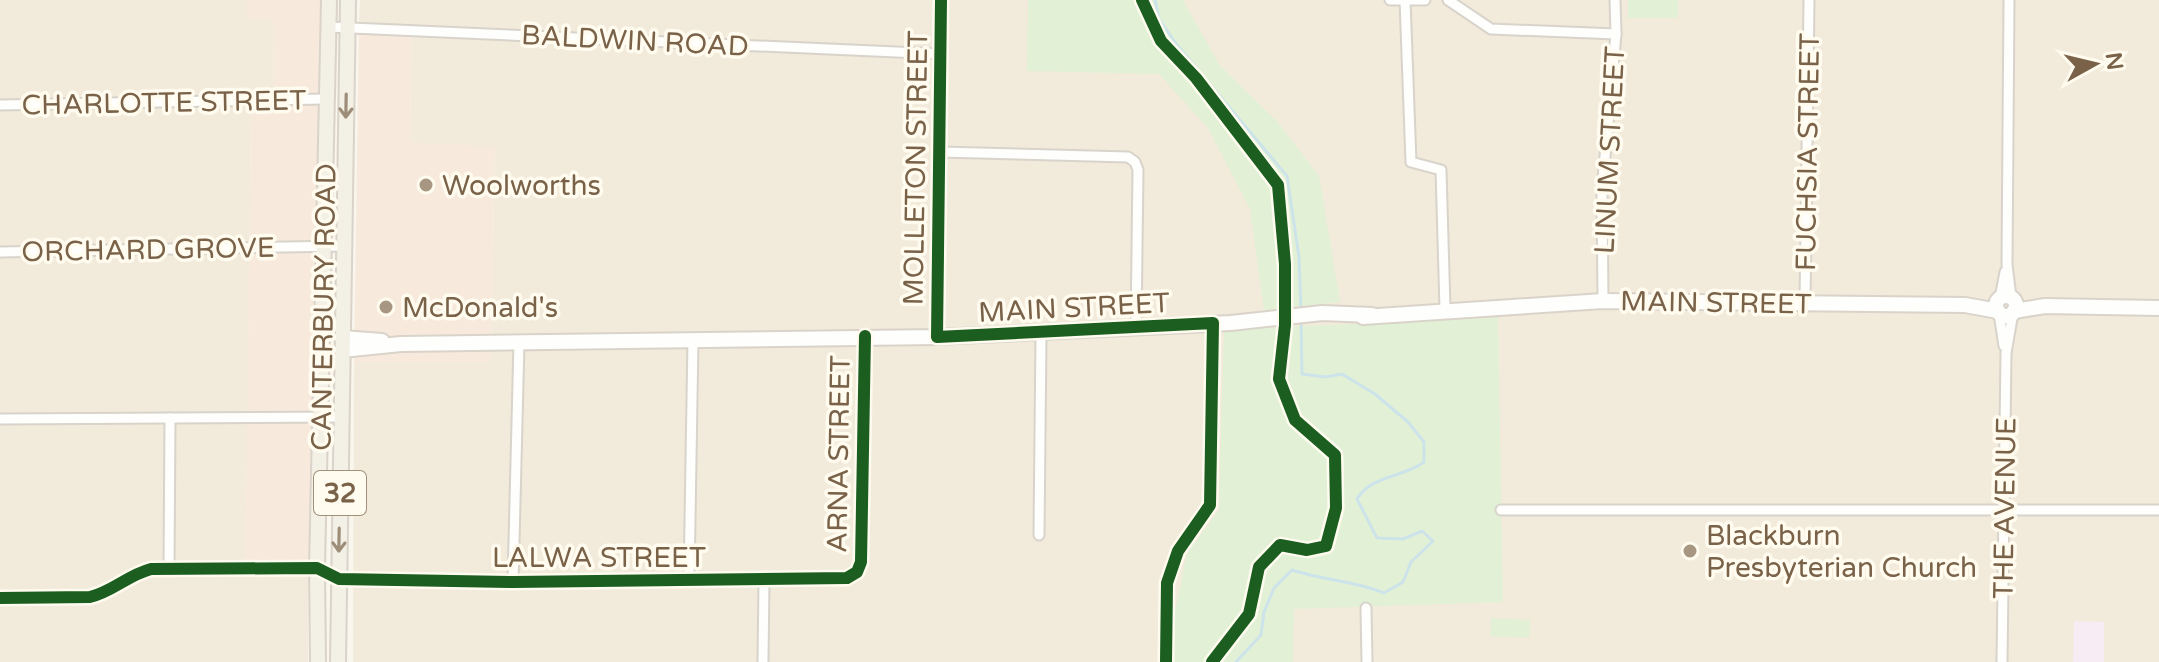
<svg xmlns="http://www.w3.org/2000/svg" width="2159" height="662" viewBox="0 0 2159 662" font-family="'Varela Round',sans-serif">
	<rect width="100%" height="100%" fill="#f9f6ed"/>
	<!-- residential -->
	<g fill="#f2eada">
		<path d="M0,0H247L248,20H274L273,111H251L246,578H308V662H0Z"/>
		<path d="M360,0H2159V662H353L354,362H491L495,148L410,143L412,25L359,23Z"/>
	</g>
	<!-- commercial -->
	<g fill="#f7eadd">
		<path d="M247,0H323L308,578H245L251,111H273L274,20H247Z"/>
		<path d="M359,23L412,25L410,142L495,147L491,362H354Z"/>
	</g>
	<!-- education -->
	<path fill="#f7ecf4" d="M2074,621L2104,622V662H2073Z"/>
	<!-- green -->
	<g fill="#e2f1d6">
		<path d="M1028,0H1183L1220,66L1277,121L1319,176L1340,302L1264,310L1250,209L1208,128L1159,74L1027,71Z"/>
		<rect x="1628" y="0" width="50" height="18"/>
		<path d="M1498,317L1503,602L1294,609L1293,662H1172L1173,621L1187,553L1219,510L1224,330Z"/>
		<path d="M1491,618L1530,620L1529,638L1490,636Z"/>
	</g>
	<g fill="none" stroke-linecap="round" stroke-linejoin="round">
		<!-- stream -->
		<g stroke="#cde3ea" stroke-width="3">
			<path d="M1155,0L1159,19L1177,45L1287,176L1299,257L1301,311"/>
			<path d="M1236,662L1261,635L1264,612L1274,588L1292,570C1322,580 1355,581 1384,593L1403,582L1411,562L1433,541L1422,531L1403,539L1377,538L1357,499C1371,475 1403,478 1424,462V442L1408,422L1375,394L1342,374L1326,377L1302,374L1301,319"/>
		</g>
		<!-- street casing -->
		<g stroke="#d8d3cb" stroke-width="13">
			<g id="street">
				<path d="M1390,0H1425"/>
				<path d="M1405,0L1411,162L1441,170L1445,309"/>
				<path d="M1448,0L1491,29L1616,34"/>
				<path d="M2009,0L2007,265L2011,297"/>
				<path d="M329,27L941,54"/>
				<path d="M0,105L327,99"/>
				<path d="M940,152L1128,157L1135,162L1138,170L1136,328"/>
				<path d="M0,252L344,246"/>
				<path d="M2000,298L2005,272"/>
				<path d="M1603,301L1602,190L1616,34L1615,0"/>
				<path d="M1805,303L1809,0"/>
				<path d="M1999,313L2004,346"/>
				<path d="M937,337L941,0"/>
				<path d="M0,419L341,417"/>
				<path d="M1501,510H2159"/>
				<path d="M1039,535L1041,334"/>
				<path d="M169,569L170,418"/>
				<path d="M689,581L693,339"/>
				<path d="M513,582L519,342"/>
				<path d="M0,598L90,597C112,592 128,575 151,569L317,568L339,579L513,582L847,578L857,572L861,562L865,336"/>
				<path d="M1366,608L1367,662"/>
				<path d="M763,662L764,580"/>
				<path d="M1166,662L1167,583L1178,551L1210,505L1213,323"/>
				<path d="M2002,662L2006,353L2013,313"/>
			</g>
		</g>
		<!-- secondary casing -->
		<g stroke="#d9d3ca" stroke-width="18">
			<g id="secondary">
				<circle cx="2006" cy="306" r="10"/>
				<path d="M2014,311L2045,306L2159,308"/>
				<path d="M1363,317L1603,301L1965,305L1998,311"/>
				<path d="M342,338L382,341"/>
				<path d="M342,350L401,344L937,337L1231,323L1322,313L1372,315"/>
			</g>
		</g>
		<!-- primary casing -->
		<g stroke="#dad3ca" stroke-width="18">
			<g id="primary">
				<path d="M318,662L317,568L329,0"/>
				<path d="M338,662L348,0"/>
			</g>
		</g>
		<!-- street -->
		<use href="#street" stroke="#fefefc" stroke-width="9"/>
		<!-- secondary -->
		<use href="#secondary" stroke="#fefefc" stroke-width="14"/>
		<!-- primary -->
		<use href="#primary" stroke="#f3f0e6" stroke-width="14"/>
		<!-- cycleway casing -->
		<g stroke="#fffbef" stroke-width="17">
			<g id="cycleway">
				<path d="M941,0L937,337L1213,323L1210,505L1178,551L1167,583L1166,662"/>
				<path d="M1142,0L1161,41L1196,78L1278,185L1285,264V325L1279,379L1295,420L1335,455L1336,508L1326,546L1307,550L1280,545L1259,567L1249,614L1212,662"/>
				<path d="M0,598L90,597C112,592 128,575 151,569L317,568L339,579L513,582L847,578L857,572L861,562L865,336"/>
			</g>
		</g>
		<!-- cycleway -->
		<use href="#cycleway" stroke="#1b5e20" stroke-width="12"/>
	</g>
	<!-- one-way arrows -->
	<defs><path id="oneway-shaft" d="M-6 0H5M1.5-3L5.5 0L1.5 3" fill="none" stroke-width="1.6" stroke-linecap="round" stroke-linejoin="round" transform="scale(2)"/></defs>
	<g stroke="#9e8d78">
		<use href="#oneway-shaft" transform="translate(346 106) rotate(91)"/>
		<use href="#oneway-shaft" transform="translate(339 540) rotate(91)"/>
	</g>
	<!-- markers -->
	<g fill="#a69682" stroke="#fffbef" stroke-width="3">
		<circle cx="426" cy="185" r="8"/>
		<circle cx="386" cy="307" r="8"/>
		<circle cx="1690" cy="551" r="8"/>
	</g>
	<g text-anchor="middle" stroke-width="7" stroke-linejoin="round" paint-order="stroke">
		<!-- shield labels -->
		<rect fill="#fffbef" stroke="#a2907b" stroke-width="2" x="314" y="471" width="52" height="44" rx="6"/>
		<g font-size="26" font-weight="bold" fill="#7a6249">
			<text x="340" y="502">32</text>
		</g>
		<!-- street labels -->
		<g font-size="28" fill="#7a6249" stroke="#fffbef">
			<text transform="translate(635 40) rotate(3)" y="10">BALDWIN ROAD</text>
			<text transform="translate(164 102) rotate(-1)" y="10">CHARLOTTE STREET</text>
			<text transform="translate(1609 150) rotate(-87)" y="10">LINUM STREET</text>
			<text transform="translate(1807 152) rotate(-89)" y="10">FUCHSIA STREET</text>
			<text transform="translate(915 168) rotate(-89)" y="10">MOLLETON STREET</text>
			<text transform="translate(148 249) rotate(-1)" y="10">ORCHARD GROVE</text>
			<text transform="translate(1716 302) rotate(1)" y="10">MAIN STREET</text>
			<text transform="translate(323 307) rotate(-89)" y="10">CANTERBURY ROAD</text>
			<text transform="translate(1074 307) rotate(-3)" y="10">MAIN STREET</text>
			<text transform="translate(838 454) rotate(-89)" y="10">ARNA STREET</text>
			<text transform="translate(2004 508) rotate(-89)" y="10">THE AVENUE</text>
			<text x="599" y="567">LALWA STREET</text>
		</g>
		<!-- poi labels -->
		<g font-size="28" fill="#7a6249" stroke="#fffbef" text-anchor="start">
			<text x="442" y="195">Woolworths</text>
			<text x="402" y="317">McDonald's</text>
			<text x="1706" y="545">Blackburn<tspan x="1706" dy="32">Presbyterian Church</tspan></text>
		</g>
	</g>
	<!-- north arrow -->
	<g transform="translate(2095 64) rotate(82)" stroke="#fffbef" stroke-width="6" paint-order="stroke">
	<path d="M0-6L14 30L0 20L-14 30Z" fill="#7a6249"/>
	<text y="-12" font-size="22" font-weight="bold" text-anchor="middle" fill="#7a6249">N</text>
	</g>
</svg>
